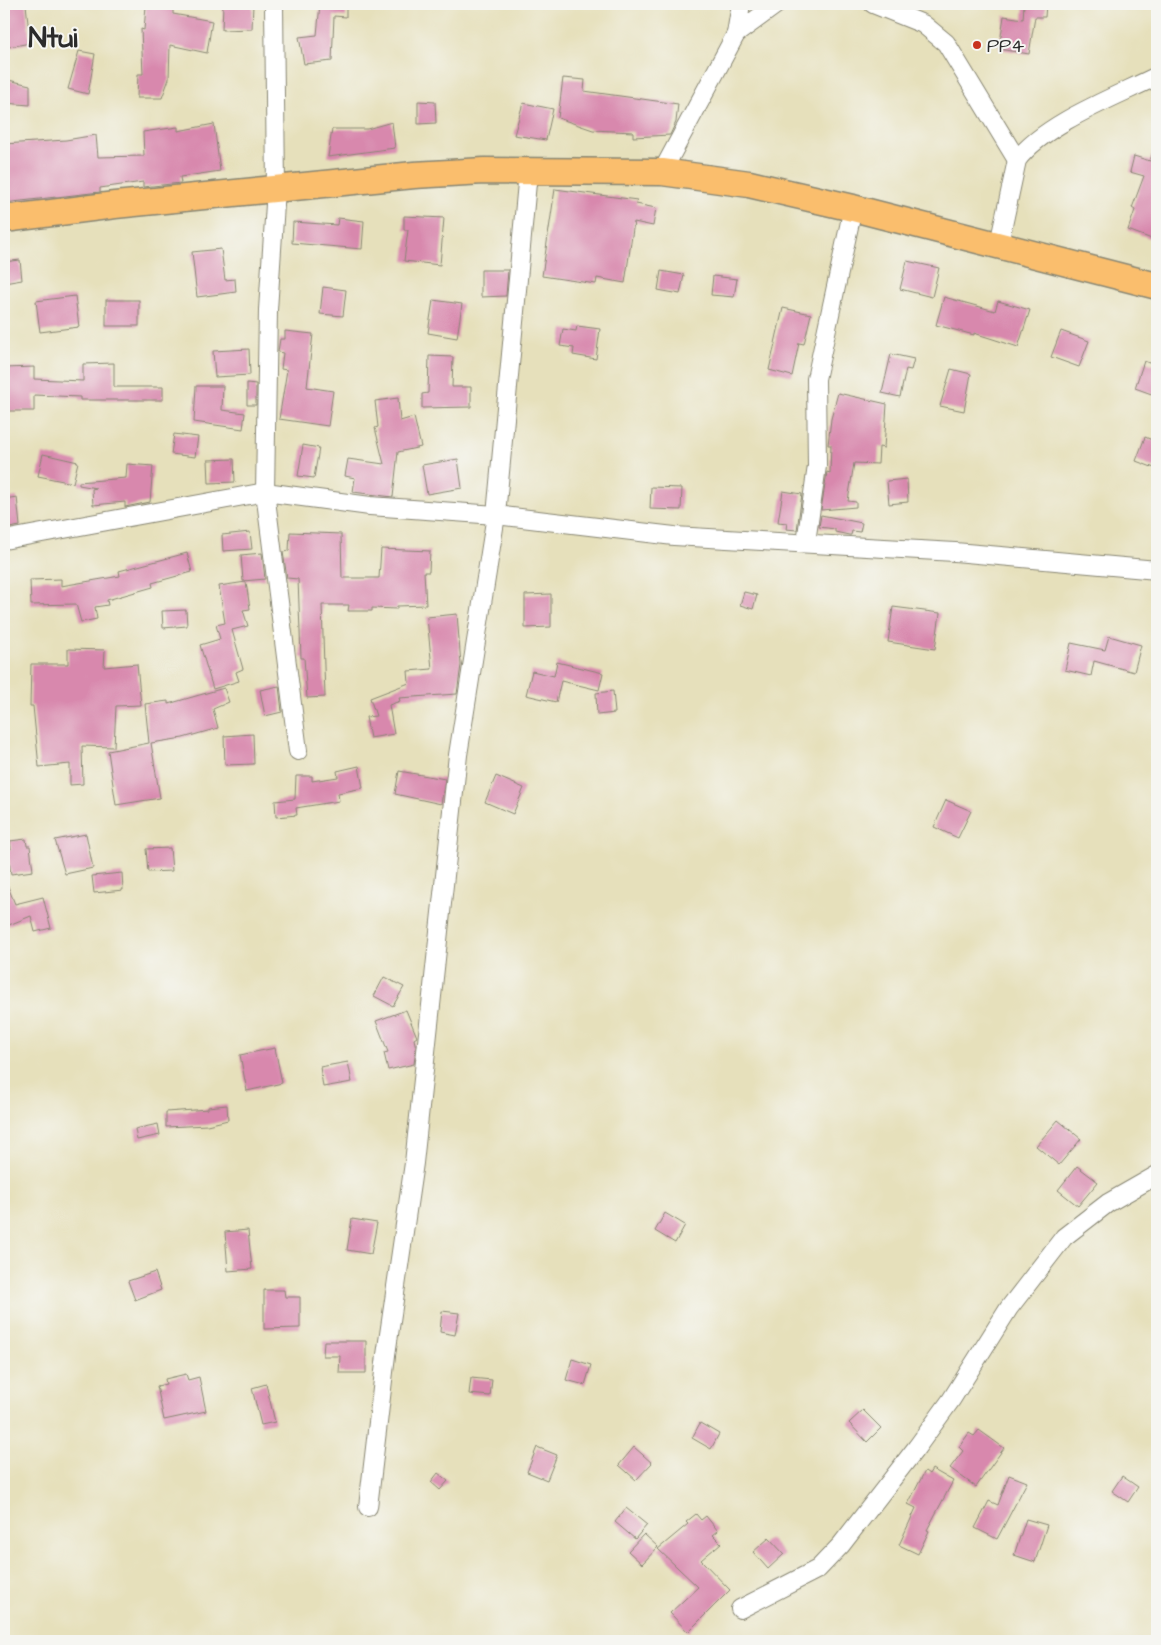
<svg xmlns="http://www.w3.org/2000/svg" width="1161" height="1645" viewBox="0 0 1161 1645" font-family="'Architects Daughter',sans-serif">
	<rect width="100%" height="100%" fill="#f6f6f2"/>
	<filter id="ink" filterUnits="userSpaceOnUse"><feTurbulence type="fractalNoise" baseFrequency=".02" numOctaves="2"/><feDisplacementMap in="SourceGraphic" scale="10" xChannelSelector="R" yChannelSelector="G"/><feConvolveMatrix kernelMatrix="1 2 1 2 8 2 1 2 1" color-interpolation-filters="sRGB"/></filter>
	<filter id="wash" filterUnits="userSpaceOnUse"><feTurbulence type="fractalNoise" baseFrequency=".0096" numOctaves="4" result="noise"/><feDisplacementMap in="SourceGraphic" scale="20" xChannelSelector="R" yChannelSelector="G"/><feGaussianBlur stdDeviation="1.12" result="paint"/><feColorMatrix in="noise" values="0 0 0 0 0 0 0 0 0 0 0 0 0 0 0 0 0 1.4 0 .05"/><feComposite in="paint" operator="in"/></filter>
	<g filter="url(#wash)">
		<rect width="100%" height="100%" fill="#e6e0bb"/>
		<g id="blocks">
			<!-- building -->
			<g fill="#d888ad">
				<path d="M4,4H26L30,43L4,48Z"/>
				<path d="M223,4H253L252,29L222,30Z"/>
				<path d="M320,4H346V17L334,16L332,61L304,64L299,37L317,35Z"/>
				<path d="M1024,4H1046L1045,17H1035L1029,54L999,49L1004,16L1023,19Z"/>
				<path d="M146,6L173,7V14L212,21L207,53L170,45L169,79L162,98H137L138,74H143L141,29L144,30Z"/>
				<path d="M79,51L95,54L88,94L68,89Z"/>
				<path d="M563,78L585,80L584,91L678,104L676,122L670,135L633,137V132L593,130L558,118Z"/>
				<path d="M4,79L30,85V105L4,103Z"/>
				<path d="M418,101L435,102L436,123L418,124Z"/>
				<path d="M523,103L553,109L546,140L514,135Z"/>
				<path d="M392,122L395,148L328,157L332,129H367Z"/>
				<path d="M214,124L220,171L180,177L181,183L143,187V182L100,188V192L4,203V144L66,140L96,135L98,157L144,156L143,132L178,127V131Z"/>
				<path d="M1156,144H1157V241L1128,230L1135,210L1132,208L1144,176L1130,172L1134,156L1150,161Z"/>
				<path d="M555,189L637,200L636,204L656,208L653,226L634,222L625,283L597,278L596,284L542,276Z"/>
				<path d="M404,216L444,218L440,265L404,261L408,230H404Z"/>
				<path d="M338,218L364,221L362,249L292,243L293,222L337,225Z"/>
				<path d="M221,249L225,280L235,279L236,292L197,297L192,252Z"/>
				<path d="M20,260L22,280L4,283V262Z"/>
				<path d="M907,261L939,268L932,297L900,289Z"/>
				<path d="M481,270H508L506,296L481,297Z"/>
				<path d="M661,271L684,275L680,294L658,290Z"/>
				<path d="M713,276L737,279L734,297L711,295Z"/>
				<path d="M323,287L346,290L343,316L320,314Z"/>
				<path d="M75,296L79,327L40,332L36,301Z"/>
				<path d="M944,297L995,311L998,301L1030,310L1018,347L974,333V335L936,325Z"/>
				<rect x="106" y="300" width="33" height="26"/>
				<path d="M433,300L462,304L457,338L428,333Z"/>
				<path d="M783,308L811,314L804,344L799,343L792,376L769,370Z"/>
				<path d="M577,326L600,329L596,359L573,355L574,348L560,346L563,329L576,331Z"/>
				<path d="M285,331L313,334L307,387L333,391L328,426L279,419L287,370L281,369L283,353L278,352L280,339H285Z"/>
				<path d="M1061,331L1089,341L1079,367L1051,357Z"/>
				<path d="M249,349L250,375L215,377L213,351Z"/>
				<path d="M891,354L914,359L911,370L906,369L900,397L882,393Z"/>
				<path d="M429,356L453,357L452,387H471V407L422,408V394L428,393Z"/>
				<path d="M1144,361L1157,366V396L1135,388Z"/>
				<path d="M114,363V387H163V400H80V397L34,395V411H5V368L34,367V379L83,381V364Z"/>
				<path d="M951,369L971,374L964,411L940,406Z"/>
				<path d="M247,383L256,384V405H247Z"/>
				<path d="M196,386H223L222,410L245,413L243,429L194,422Z"/>
				<path d="M838,393L887,404L884,448L879,447L878,464L854,463L848,501L856,502V507L821,510L827,472L830,473L831,445H828L831,419Z"/>
				<path d="M398,398L400,421L414,417L421,447L398,452L393,497L353,492L355,478L345,476L348,459L384,464L375,428L378,427L375,401Z"/>
				<path d="M174,434L198,437L195,457L171,454Z"/>
				<path d="M1145,437L1157,442V469L1136,461Z"/>
				<path d="M303,445L319,448L314,478L298,476Z"/>
				<path d="M43,454L78,462L73,483L38,476Z"/>
				<path d="M234,459L235,482L209,483L208,460Z"/>
				<path d="M458,459L462,488L427,494L422,465Z"/>
				<path d="M127,464L153,466L150,502L125,507V502L93,505L92,489L96,488L79,485V482L126,478Z"/>
				<path d="M907,479L908,502L889,504L887,481Z"/>
				<path d="M651,487L682,488L681,510L650,509Z"/>
				<path d="M783,491L802,494L797,530L786,529L787,523L778,522Z"/>
				<path d="M17,497L20,526L4,529V499Z"/>
				<path d="M821,515L862,523L860,532L852,531L851,535H849L835,532V529L819,527Z"/>
				<path d="M250,532L252,549L223,551L222,535Z"/>
				<path d="M290,532L341,534L342,578H379L381,549L430,551L429,572H424L426,605L397,606V609L372,608V611H348L349,605H322L325,697L307,698L304,658H301L298,579L287,578L283,552L289,551Z"/>
				<path d="M187,553L192,572L152,583L153,587L107,600L108,605L95,607L97,619L81,622L76,604L31,605L30,580L61,579V586L120,576L119,571Z"/>
				<path d="M262,553L265,579L243,581L241,555Z"/>
				<path d="M246,582L250,609L243,610L248,626L232,630L243,669L236,672L239,681L213,689L200,645L220,639L216,625L225,623L219,586Z"/>
				<path d="M744,592L757,595L753,609L740,605Z"/>
				<path d="M551,594V627L525,628V595Z"/>
				<path d="M893,607L940,613L935,649L888,642Z"/>
				<path d="M186,610L187,626L163,628L162,611Z"/>
				<path d="M457,614L461,665L457,694L399,698L400,701L389,705L394,734L370,738L366,717L376,716L370,698L409,683L408,671L432,669L427,617Z"/>
				<path d="M1109,636L1141,645L1134,672L1094,661L1091,676L1065,670L1071,643L1105,650Z"/>
				<path d="M68,649L105,650L104,667L137,664L141,705L116,706L114,747L82,746L83,784L70,785V764L39,767L33,706H30L31,664H68Z"/>
				<path d="M557,662L603,673L599,690L561,681L556,702L526,695L532,671L554,676Z"/>
				<path d="M279,686L282,712L265,716L260,690Z"/>
				<path d="M224,688L229,702L213,709L218,728L183,738L151,743L160,798L116,805L108,751L149,743L145,704L168,701V704Z"/>
				<path d="M613,691L615,713L597,715L596,693Z"/>
				<path d="M253,734L254,764L225,765L224,736Z"/>
				<path d="M359,766L363,788L338,793L339,801L296,808L297,815L276,817L275,801L295,799L296,776H312V781L338,777L337,771Z"/>
				<path d="M399,771L445,779L441,804L395,794Z"/>
				<path d="M496,776L524,788L513,814L485,802Z"/>
				<path d="M946,800L971,811L958,838L934,827Z"/>
				<path d="M86,834L93,868L65,874L55,840Z"/>
				<path d="M26,839L27,846H30L33,871L11,874L7,849H11L10,841Z"/>
				<path d="M170,848L172,871L148,872L146,849Z"/>
				<path d="M122,873L123,890L94,893L92,876Z"/>
				<path d="M4,877L15,904L43,897L51,928L35,932L31,916L4,927Z"/>
				<path d="M384,977L404,987L393,1006L374,996Z"/>
				<path d="M406,1010L417,1037L414,1039L416,1048L414,1064L388,1070L384,1053L388,1052L376,1021Z"/>
				<path d="M275,1048L282,1083L247,1091L240,1055Z"/>
				<path d="M348,1062L352,1082L323,1087L320,1067Z"/>
				<path d="M227,1105L228,1120L207,1125L166,1127V1112L208,1109V1107Z"/>
				<path d="M1058,1120L1081,1139L1059,1165L1036,1146Z"/>
				<path d="M158,1124L160,1135L137,1140L135,1129Z"/>
				<path d="M1077,1166L1098,1182L1078,1206L1058,1190Z"/>
				<path d="M665,1213L685,1225L675,1243L655,1231Z"/>
				<path d="M352,1219L377,1223L371,1254L347,1250Z"/>
				<path d="M248,1230L252,1269L228,1271L225,1232Z"/>
				<path d="M155,1272L161,1290L135,1300L128,1281Z"/>
				<path d="M264,1290H284L285,1297H300V1328L264,1329Z"/>
				<path d="M442,1311L459,1313L455,1335L440,1332Z"/>
				<path d="M324,1341H366V1373H339L340,1356H323Z"/>
				<path d="M572,1359L591,1365L585,1385L566,1380Z"/>
				<path d="M186,1374L188,1380L199,1377L206,1411L164,1420L157,1386L166,1384L165,1379Z"/>
				<path d="M471,1378L492,1380L490,1396L469,1394Z"/>
				<path d="M266,1384L275,1422L261,1425L252,1388Z"/>
				<path d="M863,1410L881,1428L867,1442L849,1423Z"/>
				<path d="M700,1423L719,1434L711,1449L692,1438Z"/>
				<path d="M979,1430L1004,1448L976,1487L950,1468L963,1451L959,1447L969,1433L974,1436Z"/>
				<path d="M537,1447L557,1455L547,1480L527,1472Z"/>
				<path d="M634,1447L652,1463L636,1480L619,1465Z"/>
				<path d="M932,1469L953,1481L927,1530L929,1531L918,1554L899,1545L916,1508L908,1504L925,1471L929,1474Z"/>
				<path d="M438,1473L448,1481L440,1490L431,1482Z"/>
				<path d="M1009,1475L1027,1482L997,1539L975,1528L989,1501L998,1505Z"/>
				<path d="M1122,1476L1138,1487L1128,1502L1112,1491Z"/>
				<path d="M626,1508L647,1525L635,1539L615,1522Z"/>
				<path d="M696,1514L701,1520L706,1516L718,1531L713,1535L721,1543L701,1560L730,1590L688,1632L670,1613L698,1587L658,1549L688,1524L686,1522Z"/>
				<path d="M1026,1519L1047,1525L1035,1562L1014,1555Z"/>
				<path d="M644,1534L658,1547L642,1564L628,1551Z"/>
				<path d="M769,1538L784,1554L768,1569L753,1552Z"/>
			</g>
		</g>
	</g>
	<g filter="url(#ink)">
		<use href="#blocks" fill-opacity="0" stroke="#888673" stroke-width="1"/>
		<g fill="none" stroke-linecap="round" stroke-linejoin="round">
			<!-- minor casing -->
			<g stroke="#888673" stroke-width="20">
				<g id="minor">
					<path d="M274,4L276,189L268,310L265,492L298,751"/>
					<path d="M873,4L923,24L946,43L1017,160"/>
					<path d="M736,34L777,4"/>
					<path d="M662,172L736,34L741,4"/>
					<path d="M999,244L1017,160C1045,123 1115,97 1157,76"/>
					<path d="M4,540L265,492L370,506L496,515L674,536L955,552L1157,570"/>
					<path d="M806,542L817,466L816,379L853,208"/>
					<path d="M368,1507L386,1355L414,1163L458,755L496,515L528,172"/>
					<path d="M740,1609L818,1569L841,1545L917,1447L951,1400L1009,1308L1064,1237L1108,1203L1157,1175"/>
				</g>
			</g>
			<!-- highway casing -->
			<g stroke="#888673" stroke-width="29">
				<path id="highway" d="M4,219L115,205L414,175L484,171L662,172L749,184L853,208L1157,286"/>
			</g>
			<!-- minor -->
			<use href="#minor" stroke="#fff" stroke-width="18"/>
			<!-- highway -->
			<use href="#highway" stroke="#fabe6d" stroke-width="26"/>
		</g>
	</g>
	<!-- markers -->
	<circle fill="#c8321e" stroke="#f6f6f2" stroke-width="2" cx="977" cy="45" r="5"/>
	<g text-anchor="middle" stroke-width="4" stroke-linejoin="round" paint-order="stroke">
		<!-- poi labels -->
		<g font-size="19" fill="#2b2b2b" stroke="#f6f6f2" text-anchor="start">
			<text x="987" y="52">PP4</text>
		</g>
		<!-- town labels -->
		<g font-size="29" font-weight="bold" fill="#2b2b2b" stroke="#f6f6f2">
			<text x="53" y="47">Ntui</text>
		</g>
	</g>
	<!-- margin -->
	<rect width="1161" height="1645" fill="none" stroke="#f6f6f2" stroke-width="20"/>
</svg>
